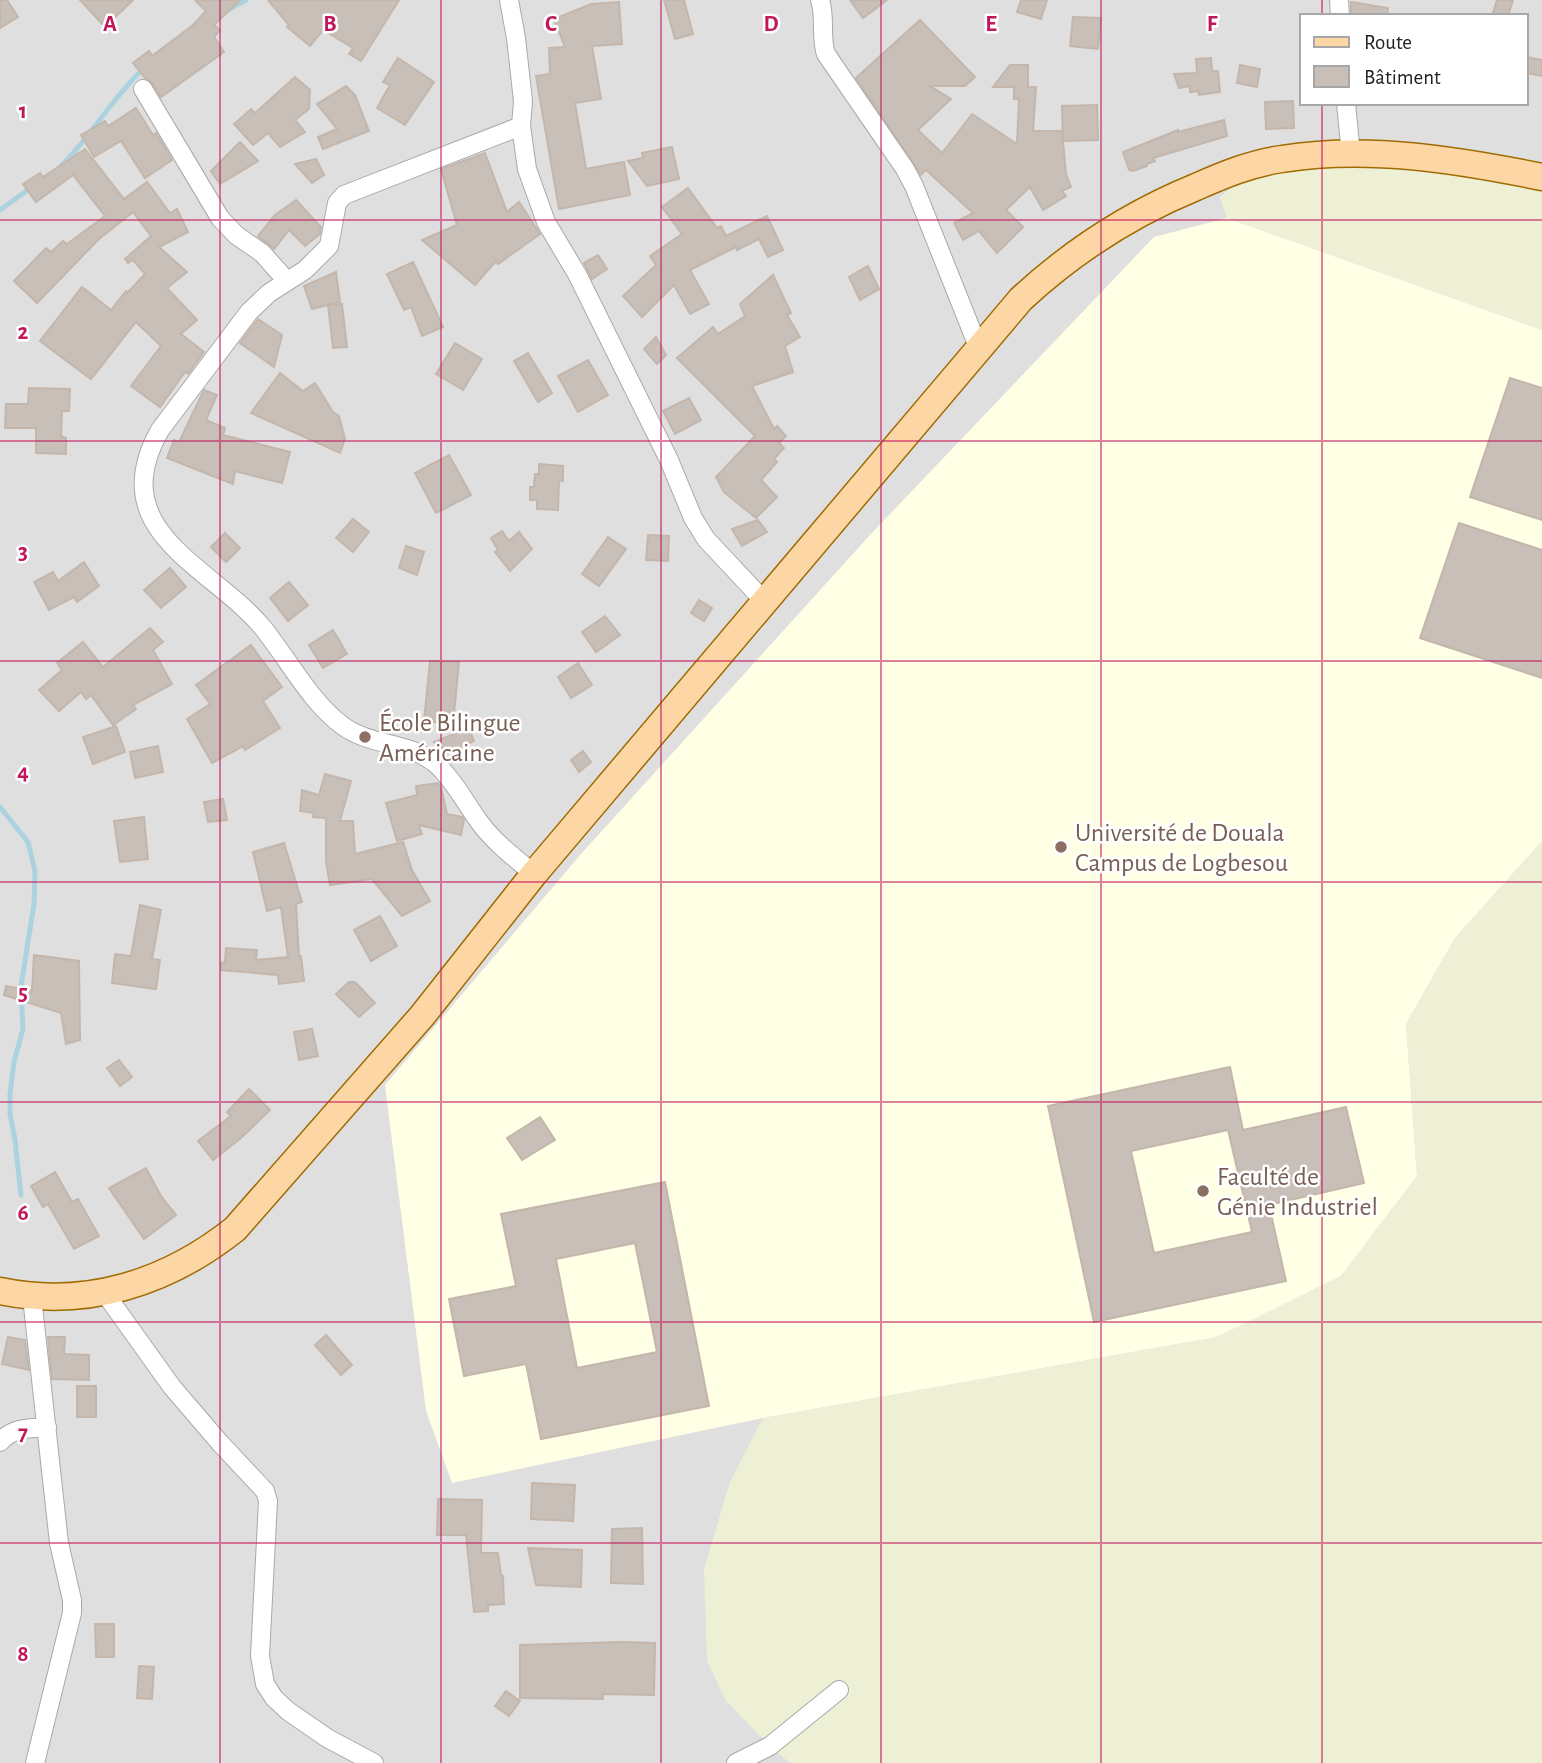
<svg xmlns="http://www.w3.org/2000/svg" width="1542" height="1763" viewBox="0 0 1542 1763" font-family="'Alegreya Sans',sans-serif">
	<rect width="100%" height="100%" fill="#f2efe9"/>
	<!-- residential -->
	<path fill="#e0dfdf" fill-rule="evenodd" d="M0,0H1542V1763H0ZM1302,16H1526V103H1302Z"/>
	<!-- education -->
	<path fill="#ffffe5" d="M1227,218L1542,330V841L1455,938L1406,1024L1417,1176L1341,1276L1217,1337L763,1418L452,1483L426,1411L385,1085L581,854L870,535L1154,237Z"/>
	<!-- farmland -->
	<g fill="#eef0d5">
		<path d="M1302,160L1419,164L1542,189V330L1227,218L1220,197L1253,170Z"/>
		<path d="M1542,841V1763H790L770,1746L726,1701L707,1661L704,1569L730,1482L763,1418L1217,1337L1341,1276L1417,1176L1406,1024L1455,938Z"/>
	</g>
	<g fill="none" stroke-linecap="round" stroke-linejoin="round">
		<!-- stream -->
		<g stroke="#aad3df" stroke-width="5">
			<path d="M226,11L246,0"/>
			<path d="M60,167C91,137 112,98 144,68"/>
			<path d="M0,210L32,187"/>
			<path d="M0,807L28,842L35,871L34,904L21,986L23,1029L14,1062L10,1094V1114L15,1140L21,1195"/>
		</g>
	</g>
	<!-- building -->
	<g fill="#c7bfb8" stroke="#c4b6ab" stroke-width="2" fill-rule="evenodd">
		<path d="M0,0H7L18,17L0,28Z"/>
		<path d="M80,0H133L105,27Z"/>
		<path d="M195,0H240L214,25L220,30L214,37L224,52L161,97L152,83L145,78L133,63L149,51L152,56L193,25L206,11Z"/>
		<path d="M268,0H399L361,61L349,54L353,48L323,30L310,46L287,27L289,25Z"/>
		<path d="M664,0H684L693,34L675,39Z"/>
		<path d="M850,0H887L863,18Z"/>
		<path d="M1021,0H1047L1041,19L1017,12Z"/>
		<path d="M1497,0H1513L1508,16H1492Z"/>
		<path d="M619,2L622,44L592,46L601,99L575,103L586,169L624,162L630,195L559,209L536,76L550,74L549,48L565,47L554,19L591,4Z"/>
		<path d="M1351,2L1388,8L1387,16H1351Z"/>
		<path d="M1073,17L1101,18L1098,49L1070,46Z"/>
		<path d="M920,20L975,77L965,86H930L951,99L918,130L942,153L972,114L1017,144L1019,99H1014V87H993L1010,65H1028V87H1036L1033,131H1062L1066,174L1071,187L1062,191L1066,196L1043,210L1030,187L1006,210L1023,227L997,253L979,231L963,240L954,223L973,213L926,170L921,175L856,78Z"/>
		<path d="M1526,57L1542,60V76L1526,73Z"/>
		<path d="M398,58L434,82L405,125L377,108L390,85L383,82Z"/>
		<path d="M1211,58L1212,71H1218L1220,92L1199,95L1198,91L1190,92V86L1179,88L1174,74L1197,73L1196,59Z"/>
		<path d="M1240,65L1260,69L1257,87L1237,83Z"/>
		<path d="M295,77L310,90L309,109L295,120L305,132L280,147L268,133L253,145L234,124L251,109L255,113Z"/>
		<path d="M346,86L355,95L369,131L323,149L318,137L337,129L317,104Z"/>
		<path d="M1293,101L1294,128L1266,129L1265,102Z"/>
		<path d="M1097,105L1098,140L1063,141L1062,106Z"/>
		<path d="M136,108L153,135L156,133L172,160L145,178L121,141L94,157L81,135L105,121L108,126Z"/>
		<path d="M1224,120L1227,136L1153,158L1155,161L1147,164V166L1133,171L1129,170L1123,152L1178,130V132Z"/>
		<path d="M240,142L258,161L220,184L211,171Z"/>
		<path d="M672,147L679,179L647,186L628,161L643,158L642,153Z"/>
		<path d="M85,149L124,199L147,182L170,213L177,209L188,232L159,247L187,272L167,288L197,320L181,334L204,352L188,374L185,372L160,407L131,386L161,346L136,322L91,379L40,341L82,287L111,310L126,291L127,293L145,274L133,260L128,263L125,259L151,236L133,212L99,239L37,303L14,281L46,248L51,252L63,241L67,244L105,216L73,175L36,202L23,184L40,173L43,177Z"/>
		<path d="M485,153L507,212L519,202L540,234L498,264L496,261L475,285L422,240L457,225L441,169Z"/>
		<path d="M316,159L324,175L312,183L295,164Z"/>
		<path d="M688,188L717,228L721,226L726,236L767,216L783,250L768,257L759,239L737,250L736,247L690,270L709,304L690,314L674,285L642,317L623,296L656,265L650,256L682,234L662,207Z"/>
		<path d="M296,200L321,227L320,234L305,246L289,230L274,249L258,236L275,215Z"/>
		<path d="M598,255L607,269L592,279L584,263Z"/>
		<path d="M413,262L443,327L422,336L411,307L404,310L387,274Z"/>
		<path d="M868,266L879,289L860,300L849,277Z"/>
		<path d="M336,272L340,302L312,309L304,286Z"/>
		<path d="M773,275L791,313L787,315L800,337L785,346L793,372L752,386L774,429L777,426L786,436L779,443L784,448L774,459L777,462L761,480L777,497L756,518L724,492L716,477L755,436L677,358L713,327L718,334L745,316L740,304Z"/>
		<path d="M342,304L347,347L333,348L328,305Z"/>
		<path d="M258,319L282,335L274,367L240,343Z"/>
		<path d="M656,337L666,355L657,364L644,349Z"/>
		<path d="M455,343L482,359L463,390L436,374Z"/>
		<path d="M528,353L552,393L538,402L514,361Z"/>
		<path d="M588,360L608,395L578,412L558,376Z"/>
		<path d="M280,373L303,391L315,383L333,412L339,416L345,439L340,453L251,413Z"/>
		<path d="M1510,378L1542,388V520L1470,497Z"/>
		<path d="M29,388L70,389L69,411H62L61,436L66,438V454L36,453V428H5L6,404H28Z"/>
		<path d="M204,390L217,395L206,420L225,428L223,435L290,452L282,483L235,471L233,484L167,458L174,440L179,442Z"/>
		<path d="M689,398L701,420L675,434L663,411Z"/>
		<path d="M449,455L471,495L436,513L415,473Z"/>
		<path d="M539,464L563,466V481L559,480L558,510L537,509V500H530V487H534L535,474H539Z"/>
		<path d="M353,519L369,532L353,552L336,538Z"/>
		<path d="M758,520L767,532L742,546L732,529Z"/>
		<path d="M1459,523L1542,550V678L1420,638Z"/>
		<path d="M502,531L509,541L519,532L532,549L510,571L495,552L498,550L491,538Z"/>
		<path d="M225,533L240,548L226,562L211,547Z"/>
		<path d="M648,535L669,536L668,561L646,560Z"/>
		<path d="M608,537L626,549L599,586L582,574Z"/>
		<path d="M406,546L424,552L417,575L399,568Z"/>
		<path d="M84,562L99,586L77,602L74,597L49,610L34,582L53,572L58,581Z"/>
		<path d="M170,568L186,587L161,608L144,590Z"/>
		<path d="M289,582L308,605L288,621L270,598Z"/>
		<path d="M699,600L712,608L704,621L691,613Z"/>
		<path d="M605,616L620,635L596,652L582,632Z"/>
		<path d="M150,628L163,642L153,650L172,684L133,705L136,709L113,725L91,695L86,699L81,692L59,711L39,690L62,670L57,663L83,642L103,667Z"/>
		<path d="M333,630L347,654L323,668L309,645Z"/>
		<path d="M251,645L282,687L263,701L280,728L245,750L243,746L212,763L187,719L210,704L196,685Z"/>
		<path d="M430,661L459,662L453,724L424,721Z"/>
		<path d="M578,663L592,685L571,698L558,677Z"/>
		<path d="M116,726L125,752L93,764L83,737Z"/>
		<path d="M469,728L474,741L443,755L439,752L434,742Z"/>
		<path d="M158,746L163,772L135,778L130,752Z"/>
		<path d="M583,751L591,762L579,772L571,760Z"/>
		<path d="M325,774L351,781L340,821H353L355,854L403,842L412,870L430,901L402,916L372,879L330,885L326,861V818L313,817L314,813L300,811L302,790L319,795Z"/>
		<path d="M438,783L441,787L447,814L462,817L464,820L461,835L419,825L422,834L397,841L386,803L417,795L416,786Z"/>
		<path d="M223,799L227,820L208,822L204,802Z"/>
		<path d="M144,817L148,859L120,862L114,821Z"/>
		<path d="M284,843L302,902L296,904L299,956H301L304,981L279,984L278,975L221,970V963L225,962L226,948L257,950L256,960L288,957L281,907L267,911L253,852Z"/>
		<path d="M140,905L161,910L152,959L160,960L156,989L112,983L115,954L131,956Z"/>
		<path d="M380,916L397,946L371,961L354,930Z"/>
		<path d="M34,955L79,961L80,1040L66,1044L61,1013L4,995L6,986L32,991Z"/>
		<path d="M349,982H355L375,1003L359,1017L336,994Z"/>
		<path d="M312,1029L318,1056L299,1060L294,1032Z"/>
		<path d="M119,1060L132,1077L120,1086L107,1068Z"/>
		<path d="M1230,1067L1243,1130L1346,1107L1364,1183L1269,1205L1286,1281L1094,1322L1048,1106ZM1228,1130L1252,1232L1154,1253L1131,1151Z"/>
		<path d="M249,1089L270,1110L241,1138L213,1160L198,1141L231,1116L227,1112Z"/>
		<path d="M540,1117L555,1140L522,1160L507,1138Z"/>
		<path d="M146,1168L161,1196L176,1215L144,1239L109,1188Z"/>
		<path d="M55,1172L72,1202L78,1199L99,1236L74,1249L48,1204L43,1207L31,1186Z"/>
		<path d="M665,1182L709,1406L541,1439L526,1364L464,1376L449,1299L516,1286L501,1214ZM635,1243L657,1352L577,1368L556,1259Z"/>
		<path d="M326,1335L352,1365L341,1375L315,1345Z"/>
		<path d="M8,1337L25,1340L29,1370L2,1364Z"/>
		<path d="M48,1337H65L64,1354L89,1355V1380L52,1379Z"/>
		<rect x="77" y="1386" width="19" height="31"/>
		<path d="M532,1483L575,1485L573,1521L531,1519Z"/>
		<path d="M438,1499L482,1500L481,1553H498L501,1575L503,1576L504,1604L488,1605V1611L474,1612L466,1535H437Z"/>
		<path d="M642,1528L643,1584L611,1583L612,1529Z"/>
		<path d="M528,1548L582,1550L581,1587L536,1585Z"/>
		<path d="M95,1624H114V1657H96Z"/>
		<path d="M623,1642L655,1643L654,1695L603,1694V1699L520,1698V1645Z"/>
		<path d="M139,1666L154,1667L152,1699L137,1698Z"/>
		<path d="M506,1691L520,1701L509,1716L495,1706Z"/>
	</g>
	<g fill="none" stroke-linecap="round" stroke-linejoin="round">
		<!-- minor casing -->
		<g stroke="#a9a9a9" stroke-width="20">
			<g id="minor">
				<path d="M509,0L516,38L523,101L521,126L527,169L546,222L577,274L669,460L693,518L706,539L764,601"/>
				<path d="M820,0C826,18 820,37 826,54L905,169L914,186L979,349"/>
				<path d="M1339,0L1340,16"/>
				<path d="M143,89L220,218L236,235L262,253L287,281"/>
				<path d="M1346,103L1351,155"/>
				<path d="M521,126L344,195L337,203L329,246L305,270L269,293L249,312L160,430C102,532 212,566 263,628C288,659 311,703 343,726C370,746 410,742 436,764C454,780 466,804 480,823C495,843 515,858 534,874"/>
				<path d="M104,1292L172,1387L220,1443L265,1491L268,1501L260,1656L265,1684L274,1698L288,1711L327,1738L374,1763"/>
				<path d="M32,1297L59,1543L72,1600V1613L35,1763"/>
				<path d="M0,1442C13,1427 28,1429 47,1427"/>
				<path d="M736,1763L770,1746L839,1690"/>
			</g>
		</g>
		<!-- primary casing -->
		<g stroke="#a06b00" stroke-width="29">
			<path id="primary" d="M0,1291C86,1309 167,1283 235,1229L422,1016L534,874L1021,299C1074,250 1130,214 1196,187C1223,175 1252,163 1282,159C1368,145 1458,160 1542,177"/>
		</g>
		<!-- minor -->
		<use href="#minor" stroke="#fff" stroke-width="18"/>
		<!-- primary -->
		<use href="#primary" stroke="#fcd6a4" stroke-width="26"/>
	</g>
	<!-- grid -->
	<path fill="none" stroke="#c2185b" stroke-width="2" stroke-opacity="0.55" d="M220,0V1763M441,0V1763M661,0V1763M881,0V1763M1101,0V1763M1322,0V16M1322,103V1763M0,220H1542M0,441H1542M0,661H1542M0,882H1542M0,1102H1542M0,1322H1542M0,1543H1542"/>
	<!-- markers -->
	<g fill="#8d6e63" stroke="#fff" stroke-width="2.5">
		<circle cx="365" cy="737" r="7"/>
		<circle cx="1061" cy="847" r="7"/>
		<circle cx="1203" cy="1191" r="7"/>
	</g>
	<g text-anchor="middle" stroke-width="5" stroke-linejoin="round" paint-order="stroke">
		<!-- education labels -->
		<g font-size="26" fill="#785e54" stroke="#fff" text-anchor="start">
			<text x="379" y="731">École Bilingue<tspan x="379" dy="30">Américaine</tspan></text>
			<text x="1075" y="841">Université de Douala<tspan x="1075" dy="30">Campus de Logbesou</tspan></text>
			<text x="1217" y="1185">Faculté de<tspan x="1217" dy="30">Génie Industriel</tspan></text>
		</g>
	</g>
	<g font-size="23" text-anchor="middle" font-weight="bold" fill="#c2185b" stroke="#fff" stroke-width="5" stroke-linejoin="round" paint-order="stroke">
		<text x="110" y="31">A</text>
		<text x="330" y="31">B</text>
		<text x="551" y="31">C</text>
		<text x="771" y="31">D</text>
		<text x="991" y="31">E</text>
		<text x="1212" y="31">F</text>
		<text x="23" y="118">1</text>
		<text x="23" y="339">2</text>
		<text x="23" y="559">3</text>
		<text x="23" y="779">4</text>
		<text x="23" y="1000">5</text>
		<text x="23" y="1220">6</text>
		<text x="23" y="1440">7</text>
		<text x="23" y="1661">8</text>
	</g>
	<!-- legend -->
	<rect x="1300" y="14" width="228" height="91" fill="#ffffff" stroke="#a7a7a7" stroke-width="2"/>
	<rect x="1314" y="37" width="35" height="10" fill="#fcd6a4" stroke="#a7a7a7" stroke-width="2"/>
	<text x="1364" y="49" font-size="21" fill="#222222">Route</text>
	<rect x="1314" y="66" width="35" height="21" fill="#c7bfb8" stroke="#a7a7a7" stroke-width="2"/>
	<text x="1364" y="84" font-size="21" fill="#222222">Bâtiment</text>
</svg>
